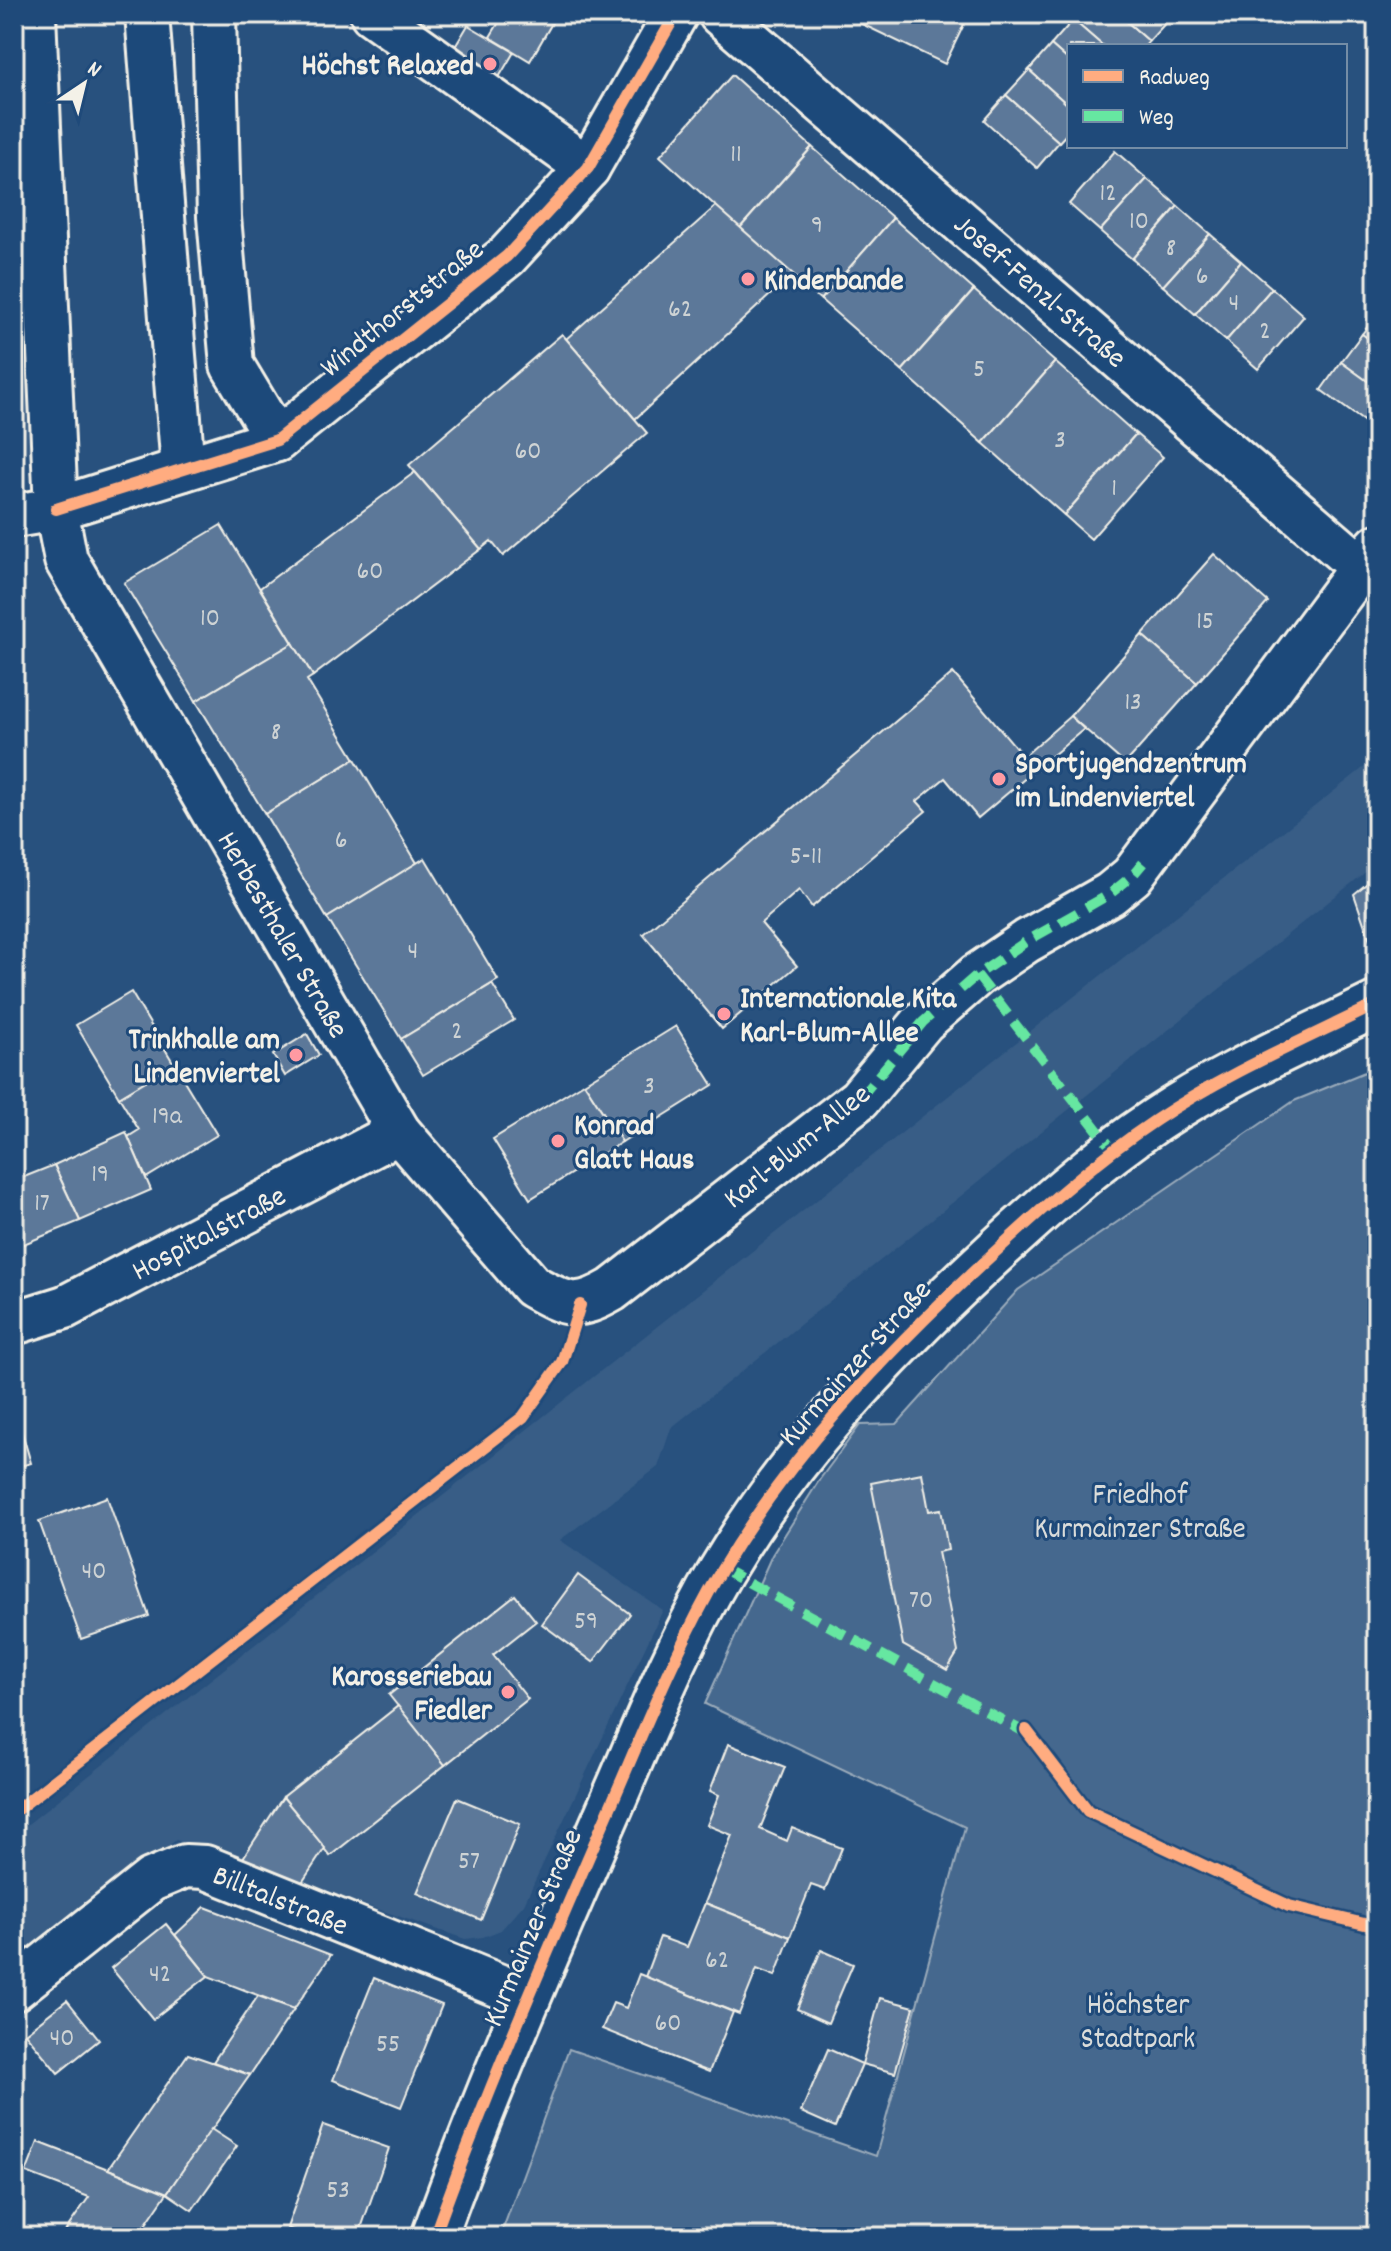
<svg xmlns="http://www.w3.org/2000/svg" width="1391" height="2251" viewBox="0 0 1391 2251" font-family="Dekko,sans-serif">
	<rect width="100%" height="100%" fill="#28517e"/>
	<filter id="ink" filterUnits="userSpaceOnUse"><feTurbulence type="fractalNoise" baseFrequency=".0125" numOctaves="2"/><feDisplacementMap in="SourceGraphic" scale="16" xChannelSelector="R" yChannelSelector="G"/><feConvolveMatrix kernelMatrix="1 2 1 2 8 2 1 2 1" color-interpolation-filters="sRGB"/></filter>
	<g filter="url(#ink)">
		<!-- built -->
		<g fill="#375d86">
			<path d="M14,56L31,450L14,456Z"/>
			<path d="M1377,757V863L671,1428L658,1467L560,1540L663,1610L524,1904L501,1930L483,1937L465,1939L176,1840L14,1966V1835Z"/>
		</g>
		<!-- green -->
		<path fill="#45688e" stroke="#9cacbb" stroke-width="2" d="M1377,1067V2237H500L569,2049L876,2156L965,1827L705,1704L772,1555L820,1479L860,1425L897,1424L1018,1290L1294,1101Z"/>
		<!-- building -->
		<g fill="#5b7899" stroke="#f4f1e8" stroke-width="2">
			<path d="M504,14H537L552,23L530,61L490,37Z"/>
			<path d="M841,14H969L945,64Z"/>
			<path d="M1079,14H1118L1149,41L1145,46H1103L1073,20Z"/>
			<path d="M1118,14H1168L1171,17L1149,41Z"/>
			<path d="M1073,20L1103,46H1069V61L1051,45Z"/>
			<path d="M468,25L514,52L498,79L452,52Z"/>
			<path d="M1051,45L1069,61V106L1029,70Z"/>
			<path d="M1029,70L1069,106V131L1059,142L1006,95Z"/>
			<path d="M732,75L812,147L740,228L660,156Z"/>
			<path d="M1006,95L1059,142L1037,168L984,120Z"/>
			<path d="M812,147L893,218L821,300L740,228Z"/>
			<path d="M1115,151L1147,179L1100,231L1069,204Z"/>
			<path d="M1147,179L1178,206L1132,259L1100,231Z"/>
			<path d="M716,206L793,274L635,419L566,339Z"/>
			<path d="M1178,206L1210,234L1163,286L1132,259Z"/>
			<path d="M893,218L974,290L902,371L821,300Z"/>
			<path d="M1210,234L1241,261L1195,314L1163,286Z"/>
			<path d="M1241,261L1272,288L1226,341L1195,314Z"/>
			<path d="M1272,288L1304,316L1258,369L1226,341Z"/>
			<path d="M974,290L1055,362L983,443L902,371Z"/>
			<path d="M1377,314V345L1362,334Z"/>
			<path d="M562,334L647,433L503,556L491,541L481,549L409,465Z"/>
			<path d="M1362,334L1377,345V388L1341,362Z"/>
			<path d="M1055,362L1136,434L1064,515L983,443Z"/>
			<path d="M1341,362L1377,388V431L1321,390Z"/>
			<path d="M1136,434L1163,457L1091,539L1064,515Z"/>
			<path d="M415,472L481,549L313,676L260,588Z"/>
			<path d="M221,525L293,643L196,701L124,583Z"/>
			<path d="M1214,554L1268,602L1197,683L1142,635Z"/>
			<path d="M1142,635L1197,683L1125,764L1070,716Z"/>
			<path d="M293,643L313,676L307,680L355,759L265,814L196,701Z"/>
			<path d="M953,673L1035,770L978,818L945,778L917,801L926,811L812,907L799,890L761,923L797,966L722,1029L643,934Z"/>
			<path d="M1070,716L1084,729L1035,770L1023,757Z"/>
			<path d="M355,759L417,863L327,918L265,814Z"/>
			<path d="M425,858L498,980L401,1039L327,918Z"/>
			<path d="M1377,875V945L1372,947L1354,894Z"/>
			<path d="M14,909H16L19,1015H14Z"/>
			<path d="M492,984L514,1020L423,1075L401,1039Z"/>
			<path d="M131,992L174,1064L119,1097L76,1025Z"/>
			<path d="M676,1026L713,1085L622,1142L584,1083Z"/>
			<path d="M307,1034L319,1055L285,1076L273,1055Z"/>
			<path d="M174,1064L217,1135L146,1178L128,1137L139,1130L119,1097Z"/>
			<path d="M584,1083L622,1142L530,1199L493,1139Z"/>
			<path d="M126,1132L151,1190L80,1221L54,1165Z"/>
			<path d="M54,1165L80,1221L14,1248V1181Z"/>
			<path d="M14,1405L31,1463L14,1468Z"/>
			<path d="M922,1473L929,1511L941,1509L948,1550L938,1552L958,1652L947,1670L903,1645L871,1483Z"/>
			<path d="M107,1497L149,1616L81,1639L39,1521Z"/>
			<path d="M578,1575L630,1614L593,1662L542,1624Z"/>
			<path d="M515,1595L536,1621L493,1655L528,1699L445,1765L389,1695Z"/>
			<path d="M398,1706L445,1765L330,1856L283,1797Z"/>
			<path d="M728,1744L785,1767L760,1829L787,1841L792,1828L842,1848L825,1890L811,1885L790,1937L705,1903L732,1835L707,1825L719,1795L710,1791Z"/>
			<path d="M283,1797L325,1848L301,1884L241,1861Z"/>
			<path d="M457,1798L520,1824L481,1920L417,1893Z"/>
			<path d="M705,1903L790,1937L775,1976L757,1969L739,2014L645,1977L660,1937L687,1947Z"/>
			<path d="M205,1907L331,1955L294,2009L208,1976L175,1935Z"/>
			<path d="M166,1924L208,1976L153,2019L111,1968Z"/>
			<path d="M821,1950L853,1964L828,2023L797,2009Z"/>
			<path d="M639,1974L733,2012L709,2072L602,2029L613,2003L626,2008Z"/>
			<path d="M374,1978L442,2005L401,2107L333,2080Z"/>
			<path d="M258,1996L294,2009L250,2075L213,2062Z"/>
			<path d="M880,1998L914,2007L895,2073L862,2064Z"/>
			<path d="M67,2000L99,2040L58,2073L25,2033Z"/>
			<path d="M828,2049L862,2064L835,2127L801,2112Z"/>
			<path d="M188,2054L250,2075L167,2193L108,2169Z"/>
			<path d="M323,2125L389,2148L358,2237H312L287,2228Z"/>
			<path d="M211,2129L237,2146L192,2210L167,2193Z"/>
			<path d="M38,2142L108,2169L167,2193L137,2237H61L89,2197L26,2173Z"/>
		</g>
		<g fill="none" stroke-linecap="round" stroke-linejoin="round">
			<!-- minor casing -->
			<g stroke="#f4f1e8" stroke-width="48">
				<g id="minor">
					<path d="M34,14L56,509L66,560L399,1132L532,1286C566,1305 576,1311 612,1290L859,1099L923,1022L977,975L1027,941L1110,894L1132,876L1377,546"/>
					<path d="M147,14L183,469"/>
					<path d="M214,14L219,217L232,365L277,440"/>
					<path d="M372,14L588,168"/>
					<path d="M720,14L1361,567"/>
					<path d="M14,516L56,509L277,440L507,256L588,168L676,14"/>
					<path d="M14,1323L65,1307L399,1132"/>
					<path d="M14,1989L151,1880L185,1866L205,1867L527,1997"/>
				</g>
			</g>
			<!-- major casing -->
			<g stroke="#f4f1e8" stroke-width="50">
				<path id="major" d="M434,2237C484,2098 543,1962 602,1826C640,1740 674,1651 721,1571C790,1455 884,1355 982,1264C1037,1213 1093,1162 1156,1120C1225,1074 1302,1041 1377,1004"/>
			</g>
			<!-- minor -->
			<use href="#minor" stroke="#1f4a7a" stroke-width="42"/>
			<!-- major -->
			<use href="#major" stroke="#1f4a7a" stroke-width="44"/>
			<!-- quiet -->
			<g stroke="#66e7a1" stroke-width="10" stroke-dasharray="20 10" stroke-linecap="butt">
				<path d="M977,975L1113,1150"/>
				<path d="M859,1099L923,1022L977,975L1027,941L1110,894L1132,876L1143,863"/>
				<path d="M722,1568L1028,1734"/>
			</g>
			<!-- cycleway casing -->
			<g stroke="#1f4a7a" stroke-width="17">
				<g id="cycleway">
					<path d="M56,509L277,440L507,256L588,168L676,14"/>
					<path d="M1026,1730L1088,1811L1289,1906L1377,1927"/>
					<path d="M14,1812L523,1417L562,1362L580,1305"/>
					<path d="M434,2237C484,2098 543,1962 602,1826C640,1740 674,1651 721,1571C790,1455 884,1355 982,1264C1037,1213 1093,1162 1156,1120C1225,1074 1302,1041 1377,1004"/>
				</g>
			</g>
			<!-- cycleway -->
			<use href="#cycleway" stroke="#ffac80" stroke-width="12"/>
		</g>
	</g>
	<!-- markers -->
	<g fill="#ff9aa2" stroke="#1f4a7a" stroke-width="3">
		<circle cx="490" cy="64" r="8"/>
		<circle cx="748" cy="279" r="8"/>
		<circle cx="999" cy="779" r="8"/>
		<circle cx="724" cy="1014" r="8"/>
		<circle cx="296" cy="1055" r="8"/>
		<circle cx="558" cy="1141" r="8"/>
		<circle cx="508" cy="1692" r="8"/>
	</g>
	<g text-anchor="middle" stroke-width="6" stroke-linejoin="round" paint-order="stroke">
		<!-- number labels -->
		<g font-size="26" fill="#ced3d4">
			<text x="736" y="161">11</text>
			<text x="1108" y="200">12</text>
			<text x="1139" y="228">10</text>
			<text x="817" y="232">9</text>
			<text x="1171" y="255">8</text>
			<text x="1202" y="283">6</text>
			<text x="1234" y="310">4</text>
			<text x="680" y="316">62</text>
			<text x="1265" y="338">2</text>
			<text x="979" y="376">5</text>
			<text x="1060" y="447">3</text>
			<text x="528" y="458">60</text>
			<text x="1114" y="495">1</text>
			<text x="370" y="578">60</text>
			<text x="210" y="625">10</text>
			<text x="1205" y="628">15</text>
			<text x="1133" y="709">13</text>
			<text x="276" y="739">8</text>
			<text x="341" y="847">6</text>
			<text x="806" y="863">5-11</text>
			<text x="413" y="958">4</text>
			<text x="457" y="1038">2</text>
			<text x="649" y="1093">3</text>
			<text x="167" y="1123">19a</text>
			<text x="100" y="1181">19</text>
			<text x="42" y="1210">17</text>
			<text x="94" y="1578">40</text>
			<text x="921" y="1607">70</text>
			<text x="586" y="1628">59</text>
			<text x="469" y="1868">57</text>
			<text x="717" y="1967">62</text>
			<text x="160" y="1981">42</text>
			<text x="668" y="2030">60</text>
			<text x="62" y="2045">40</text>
			<text x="388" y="2051">55</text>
			<text x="338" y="2197">53</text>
		</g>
		<!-- poi labels -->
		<g font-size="30" font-weight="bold" fill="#f4f1e8" stroke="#1f4a7a" text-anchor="start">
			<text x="474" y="74" text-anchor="end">Höchst Relaxed</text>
			<text x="764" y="289">Kinderbande</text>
			<text x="1015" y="772">Sportjugendzentrum<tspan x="1015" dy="34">im Lindenviertel</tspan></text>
			<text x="740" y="1007">Internationale Kita<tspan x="740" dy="34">Karl-Blum-Allee</tspan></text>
			<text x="280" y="1048" text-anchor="end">Trinkhalle am<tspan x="280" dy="34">Lindenviertel</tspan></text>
			<text x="574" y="1134">Konrad<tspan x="574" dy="34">Glatt Haus</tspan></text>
			<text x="492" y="1685" text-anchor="end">Karosseriebau<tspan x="492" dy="34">Fiedler</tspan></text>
		</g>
		<!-- street labels -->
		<g font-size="30" fill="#f4f1e8" stroke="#1f4a7a">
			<text transform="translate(1041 290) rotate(41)" y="10">Josef-Fenzl-Straße</text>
			<text transform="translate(401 307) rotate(-39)" y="10">Windthorststraße</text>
			<text transform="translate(284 934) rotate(60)" y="10">Herbesthaler Straße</text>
			<text transform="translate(796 1145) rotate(-39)" y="10">Karl-Blum-Allee</text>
			<text transform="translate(208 1232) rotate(-28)" y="10">Hospitalstraße</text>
			<text transform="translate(854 1362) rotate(-48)" y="10">Kurmainzer Straße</text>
			<text transform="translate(281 1899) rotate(22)" y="10">Billtalstraße</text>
			<text transform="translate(531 1927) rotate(-67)" y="10">Kurmainzer Straße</text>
		</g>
		<!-- park labels -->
		<g font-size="30" fill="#dadcda" stroke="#1f4a7a">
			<text x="1140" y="1503">Friedhof<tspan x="1140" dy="34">Kurmainzer Straße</tspan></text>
			<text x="1138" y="2013">Höchster<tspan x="1138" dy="34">Stadtpark</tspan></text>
		</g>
	</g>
	<!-- margin -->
	<rect width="1391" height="2251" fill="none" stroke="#1f4a7a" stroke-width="48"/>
	<rect x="24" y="24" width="1343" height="2203" fill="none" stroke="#f4f1e8" stroke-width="3" filter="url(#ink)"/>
	<!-- legend -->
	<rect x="1067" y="44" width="280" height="104" fill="#1f4a7a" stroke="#748da6" stroke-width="2"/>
	<rect x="1083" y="70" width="40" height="12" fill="#ffac80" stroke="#748da6" stroke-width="2"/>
	<text x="1139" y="84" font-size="24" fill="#f4f1e8">Radweg</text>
	<rect x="1083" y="110" width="40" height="12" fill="#66e7a1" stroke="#748da6" stroke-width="2"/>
	<text x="1139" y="124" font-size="24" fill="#f4f1e8">Weg</text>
	<!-- north arrow -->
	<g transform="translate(84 84) rotate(35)" stroke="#1f4a7a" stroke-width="6" paint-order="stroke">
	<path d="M0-6L14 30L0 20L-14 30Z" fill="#f4f1e8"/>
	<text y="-12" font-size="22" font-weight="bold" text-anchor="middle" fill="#f4f1e8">N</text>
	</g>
</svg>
